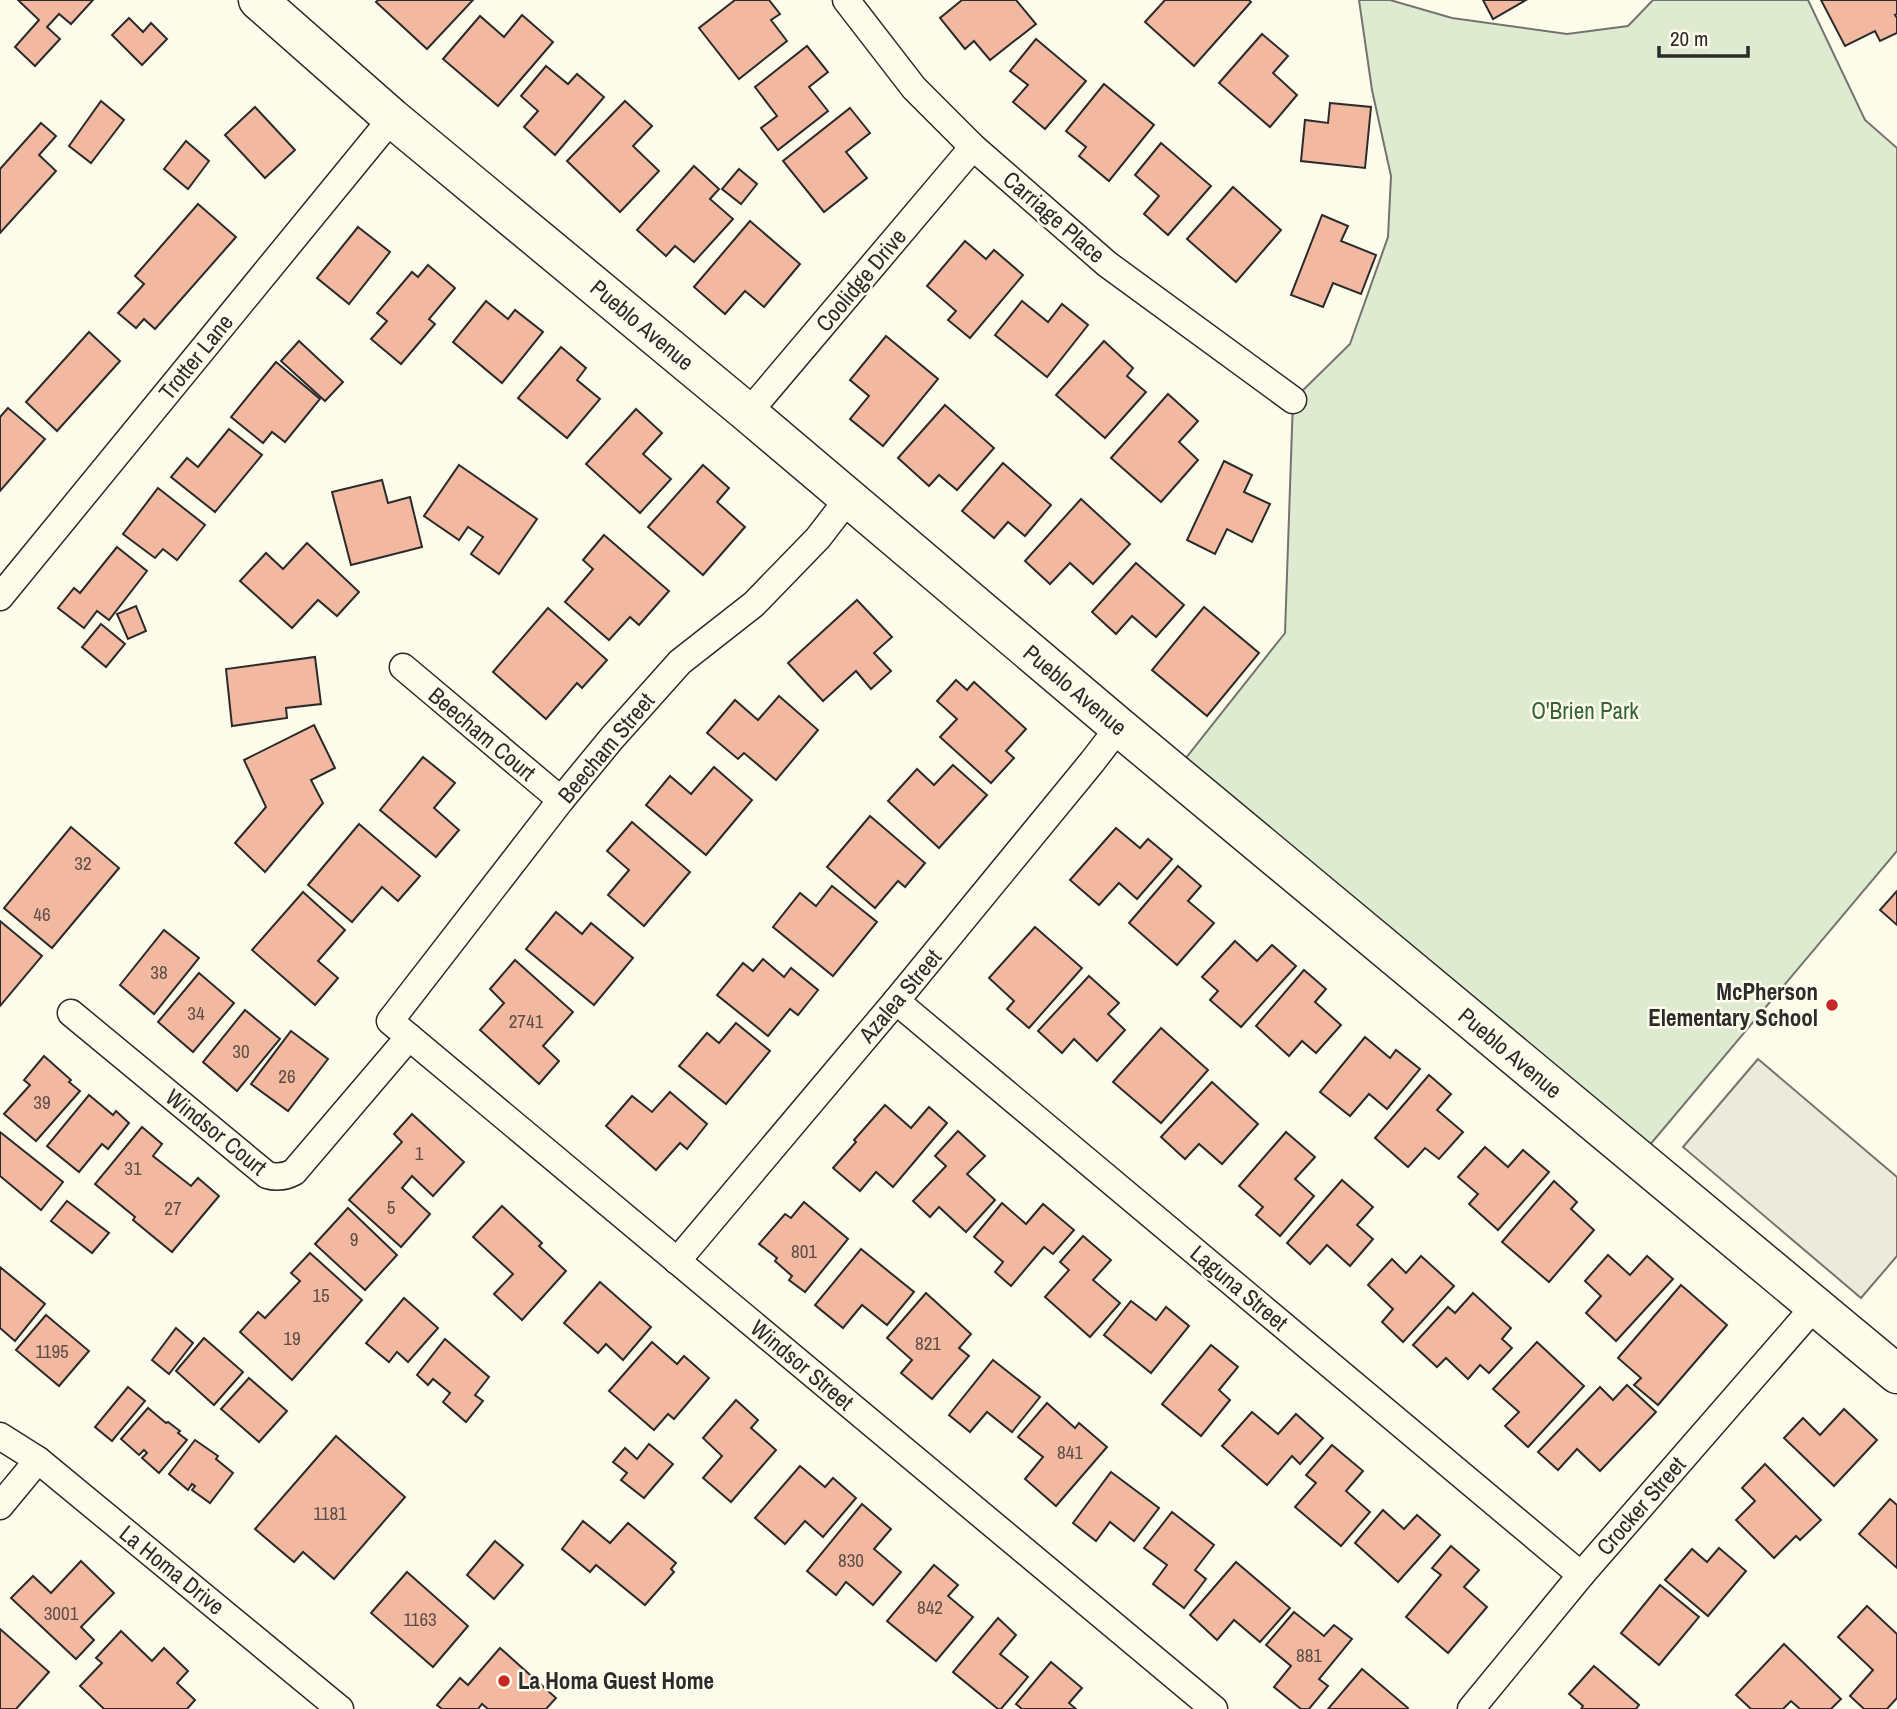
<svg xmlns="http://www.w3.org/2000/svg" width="1897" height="1709" viewBox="0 0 1897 1709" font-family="'Archivo Narrow',sans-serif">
	<rect width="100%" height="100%" fill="#fdfbea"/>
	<!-- green -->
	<path fill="#deebd1" stroke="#74746e" stroke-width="2" d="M1359,0H1390L1452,18L1567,34L1628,26L1653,0H1808L1865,120L1897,148V851L1638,1159L1174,773L1285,633L1293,400L1350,344L1388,237L1391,176L1372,90Z"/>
	<!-- parking -->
	<path fill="#eceadb" stroke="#74746e" stroke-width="2" d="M1758,1059L1897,1177V1256L1861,1298L1683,1147Z"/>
	<!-- building -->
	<g fill="#f2b8a0" stroke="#2b2b2b" stroke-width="2">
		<path d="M18,0H93L71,24L59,14L47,27L60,39L35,66L15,47L39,20Z"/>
		<path d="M378,0H473L427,49L376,2Z"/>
		<path d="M735,0H769L780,14L771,20L787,41L739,79L699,28Z"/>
		<path d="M962,0H1016L1036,24L990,60L974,41L965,49L940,18Z"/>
		<path d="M1165,0H1249L1251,2L1194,66L1145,22Z"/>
		<path d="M1483,0H1526L1493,19Z"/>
		<path d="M1821,0H1897V14L1895,15L1897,18V33L1880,41L1875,31L1845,46Z"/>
		<path d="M522,15L553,42L498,106L443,59L480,16L504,37Z"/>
		<path d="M129,18L143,32L151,23L167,39L142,65L112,35Z"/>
		<path d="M1262,34L1288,56L1273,73L1297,95L1270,127L1219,83Z"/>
		<path d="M1036,39L1086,81L1045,129L1013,102L1028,85L1010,71Z"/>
		<path d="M807,46L828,72L809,87L828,111L778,150L761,128L777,116L755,87Z"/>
		<path d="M546,66L568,84L577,74L604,97L555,155L524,127L538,111L521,96Z"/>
		<path d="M1104,84L1154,125L1109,181L1079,156L1086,147L1066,131Z"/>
		<path d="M101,101L124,120L91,163L69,146Z"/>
		<path d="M625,101L652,126L633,146L659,171L620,212L567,161Z"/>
		<path d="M1330,103L1371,107L1365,168L1301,161L1305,120L1328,123Z"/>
		<path d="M255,107L295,150L265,178L225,135Z"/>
		<path d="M850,108L870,133L846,152L867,178L824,212L783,161Z"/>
		<path d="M41,123L56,136L39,155L56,171L0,233V169Z"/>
		<path d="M186,141L209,161L188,189L164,169Z"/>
		<path d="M1161,143L1211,186L1168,235L1144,214L1159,196L1135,175Z"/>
		<path d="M694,166L719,189L710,199L733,219L694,262L675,246L666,256L637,230Z"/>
		<path d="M739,169L757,184L741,204L722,189Z"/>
		<path d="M1233,187L1281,230L1236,282L1187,239Z"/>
		<path d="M198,204L236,237L155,329L144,319L136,328L118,313L144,284L135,276Z"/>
		<path d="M1322,215L1348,226L1341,241L1376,255L1361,294L1333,283L1323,307L1291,295Z"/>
		<path d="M750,221L800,264L764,307L745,291L725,314L694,287Z"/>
		<path d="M358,227L390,252L349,304L317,278Z"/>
		<path d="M965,241L986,259L994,250L1023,275L970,338L948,320L956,311L927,286Z"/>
		<path d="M428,265L455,288L429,319L435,324L401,364L371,339L387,321L377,313L412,272L418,277Z"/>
		<path d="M486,301L508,319L515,310L543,332L502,383L453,342Z"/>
		<path d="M1022,301L1048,322L1062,304L1088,325L1047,377L995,335Z"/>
		<path d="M89,332L120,361L57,431L26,402Z"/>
		<path d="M886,336L938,379L883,446L850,419L869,396L850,380Z"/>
		<path d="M299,341L343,382L325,401L281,361Z"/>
		<path d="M1104,341L1133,368L1127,376L1146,392L1105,438L1056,395Z"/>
		<path d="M561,347L586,368L577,380L600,399L567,438L518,398Z"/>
		<path d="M276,362L320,399L285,442L272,432L263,443L231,417Z"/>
		<path d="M1168,394L1198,421L1179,442L1198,460L1161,502L1111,458Z"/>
		<path d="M945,405L994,448L957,490L939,475L929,486L898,458Z"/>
		<path d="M8,408L45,439L0,491V417Z"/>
		<path d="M636,409L662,433L643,454L671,479L640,513L586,464Z"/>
		<path d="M229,429L262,455L215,512L171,477L187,458L198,467Z"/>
		<path d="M1224,461L1252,475L1244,492L1270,504L1252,542L1227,529L1215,554L1187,540Z"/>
		<path d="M1003,463L1051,505L1025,536L1008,522L994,538L962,511Z"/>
		<path d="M459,465L537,519L499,574L471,554L483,537L468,527L459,540L424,516Z"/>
		<path d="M703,465L729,488L717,502L745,527L703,575L648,527Z"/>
		<path d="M382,480L388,503L410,497L422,547L351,565L332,492Z"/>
		<path d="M158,488L205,525L177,560L163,549L155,558L123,534Z"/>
		<path d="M1081,499L1130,544L1093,584L1070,563L1050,584L1025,561Z"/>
		<path d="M604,535L669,591L639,625L630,617L609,640L565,602L593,569L583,560Z"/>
		<path d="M307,543L359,592L337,616L318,600L292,628L240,581L266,553L283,569Z"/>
		<path d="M117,547L147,571L109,620L97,611L84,628L58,608L74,588L80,593Z"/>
		<path d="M1136,563L1184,605L1156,637L1132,616L1116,634L1092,612Z"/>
		<path d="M857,600L892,637L874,653L891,671L871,689L856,671L823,701L788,663Z"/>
		<path d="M136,606L146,631L128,639L117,614Z"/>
		<path d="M1204,607L1259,653L1207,716L1152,670Z"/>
		<path d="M548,608L607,660L582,688L577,683L546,719L493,672Z"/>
		<path d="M101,624L125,644L106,667L82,647Z"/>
		<path d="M315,657L321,704L286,708L287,718L232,726L226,669Z"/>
		<path d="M956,680L967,690L974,682L1026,729L1006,751L1014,758L991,783L940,737L957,719L937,701Z"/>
		<path d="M779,696L818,730L776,780L744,753L738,759L707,733L735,700L758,720Z"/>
		<path d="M314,725L335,768L311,780L323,803L265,872L235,843L266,807L244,760Z"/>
		<path d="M423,757L455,783L434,808L459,830L436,857L380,810Z"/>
		<path d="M953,765L987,795L939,848L888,801L917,769L934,785Z"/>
		<path d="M714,767L752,800L706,855L646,805L670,776L691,794Z"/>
		<path d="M870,816L925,863L905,887L898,881L875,908L827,867Z"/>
		<path d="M632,822L690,872L644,926L608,895L629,870L607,851Z"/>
		<path d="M359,824L420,876L398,901L382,887L352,922L308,885Z"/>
		<path d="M71,827L119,868L52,948L4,908Z"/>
		<path d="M1116,828L1140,848L1148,839L1172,859L1137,899L1119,883L1099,905L1070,880Z"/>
		<path d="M1178,866L1201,886L1188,901L1214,923L1177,965L1129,923Z"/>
		<path d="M832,886L877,922L833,976L773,927L800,893L816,906Z"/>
		<path d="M1897,891V925L1880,910Z"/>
		<path d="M303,892L345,930L318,961L338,978L315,1005L252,950Z"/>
		<path d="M556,912L582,934L591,923L633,958L594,1005L526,949Z"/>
		<path d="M0,921L42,956L0,1006Z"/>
		<path d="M1035,927L1082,968L1029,1028L1007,1009L1014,1001L989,978Z"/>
		<path d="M164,930L199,958L154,1014L120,985Z"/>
		<path d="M1235,941L1257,961L1272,945L1296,966L1241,1027L1210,1000L1218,991L1202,977Z"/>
		<path d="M763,959L784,977L791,968L818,990L798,1015L790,1009L768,1036L717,995L743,963L753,971Z"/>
		<path d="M515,960L573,1012L543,1046L559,1061L539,1084L480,1030L504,1003L490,989Z"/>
		<path d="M1304,970L1326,989L1315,1002L1341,1025L1316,1053L1302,1041L1289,1056L1256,1026Z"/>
		<path d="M199,973L234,1003L193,1052L158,1022Z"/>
		<path d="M1089,976L1119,1003L1108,1014L1125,1030L1097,1061L1074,1039L1062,1053L1038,1031Z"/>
		<path d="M245,1010L280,1039L237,1091L203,1062Z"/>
		<path d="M736,1023L770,1051L726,1104L679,1066L707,1033L719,1043Z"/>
		<path d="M1161,1028L1208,1070L1161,1123L1113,1082Z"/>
		<path d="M291,1031L328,1059L288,1111L251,1084Z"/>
		<path d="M1365,1037L1390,1058L1396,1050L1420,1069L1387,1109L1369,1094L1350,1116L1320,1092Z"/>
		<path d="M44,1056L71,1080L69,1082L80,1091L36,1141L4,1114L30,1085L24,1080Z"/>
		<path d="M1429,1075L1451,1094L1437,1110L1463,1132L1439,1159L1425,1148L1408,1167L1375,1138Z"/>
		<path d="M1212,1082L1258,1124L1222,1164L1199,1144L1185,1159L1161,1137Z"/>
		<path d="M670,1092L707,1124L687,1149L680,1143L656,1170L606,1126L632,1096L652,1112Z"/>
		<path d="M89,1095L113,1115L116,1111L129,1123L108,1149L102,1144L79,1172L47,1146Z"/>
		<path d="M885,1105L911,1128L929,1107L947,1123L893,1187L876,1172L860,1191L833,1168L856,1142L854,1140Z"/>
		<path d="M412,1114L464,1162L433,1196L412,1176L402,1188L430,1214L401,1247L349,1200L402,1142L394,1134Z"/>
		<path d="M142,1127L162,1144L153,1156L191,1186L198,1178L219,1196L172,1252L133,1220L135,1217L95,1184Z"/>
		<path d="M958,1131L985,1156L967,1174L995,1200L966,1232L939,1207L930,1217L913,1201L946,1166L935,1156Z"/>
		<path d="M0,1132L63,1182L41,1210L0,1176Z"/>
		<path d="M1286,1132L1315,1157L1295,1179L1314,1196L1280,1236L1256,1215L1263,1207L1239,1186Z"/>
		<path d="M1485,1147L1508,1167L1523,1150L1549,1172L1498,1230L1469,1204L1478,1194L1458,1177Z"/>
		<path d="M1342,1180L1373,1207L1357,1225L1373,1239L1350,1266L1327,1245L1310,1264L1287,1243Z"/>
		<path d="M1554,1181L1577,1202L1571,1209L1594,1230L1549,1282L1502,1242Z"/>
		<path d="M67,1201L109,1233L92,1253L51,1221Z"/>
		<path d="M804,1202L848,1239L805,1292L789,1280L792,1276L775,1261L777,1258L759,1244L785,1214L791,1218Z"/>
		<path d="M1002,1203L1026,1224L1043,1204L1074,1230L1053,1254L1044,1247L1011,1286L995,1272L1003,1262L974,1237Z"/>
		<path d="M502,1206L542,1243L539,1246L566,1271L522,1320L494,1294L513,1274L473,1237Z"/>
		<path d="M348,1208L397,1255L365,1290L315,1244Z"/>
		<path d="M1083,1236L1111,1260L1093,1280L1120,1303L1090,1337L1045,1297L1069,1270L1060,1262Z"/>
		<path d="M861,1249L914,1292L887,1325L862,1305L843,1328L815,1305Z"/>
		<path d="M310,1253L362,1300L292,1380L240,1332L258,1312L265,1318L300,1281L291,1273Z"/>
		<path d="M1608,1255L1630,1275L1647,1256L1673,1279L1616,1341L1586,1313L1601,1296L1585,1281Z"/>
		<path d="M1421,1256L1454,1286L1403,1342L1382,1322L1393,1309L1368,1285L1392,1259L1406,1273Z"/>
		<path d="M0,1267L45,1304L15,1341L0,1328Z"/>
		<path d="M600,1282L651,1327L623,1360L606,1344L598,1353L564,1323Z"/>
		<path d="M1681,1285L1727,1325L1658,1405L1634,1385L1641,1378L1618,1358Z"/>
		<path d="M926,1293L971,1334L959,1348L969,1356L932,1399L901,1373L912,1360L887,1338Z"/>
		<path d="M1473,1293L1511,1328L1502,1339L1512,1348L1489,1373L1480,1365L1468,1379L1446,1358L1437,1367L1413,1345L1448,1307L1455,1313Z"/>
		<path d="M404,1298L438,1328L408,1362L397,1352L389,1362L366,1343Z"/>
		<path d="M1131,1301L1156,1320L1166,1307L1189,1326L1151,1373L1104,1335Z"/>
		<path d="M46,1315L89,1351L59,1386L16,1350Z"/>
		<path d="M176,1328L193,1343L169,1374L152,1360Z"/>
		<path d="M204,1338L243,1372L214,1405L176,1371Z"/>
		<path d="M445,1339L489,1377L475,1395L483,1401L466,1422L443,1402L450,1393L433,1379L428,1385L417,1375Z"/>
		<path d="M652,1342L677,1364L684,1356L709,1378L674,1419L668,1414L654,1430L609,1391Z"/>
		<path d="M1537,1342L1584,1386L1528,1447L1505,1426L1519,1412L1493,1389Z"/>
		<path d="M1211,1345L1238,1367L1219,1390L1230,1400L1201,1436L1162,1404Z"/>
		<path d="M993,1360L1040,1397L1012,1432L987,1412L970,1432L949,1415Z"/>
		<path d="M249,1378L287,1411L259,1442L221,1409Z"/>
		<path d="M1627,1385L1656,1412L1600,1471L1577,1449L1558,1470L1538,1452L1600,1387L1613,1400Z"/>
		<path d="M128,1387L145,1401L112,1441L95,1427Z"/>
		<path d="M736,1400L758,1420L751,1428L776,1450L731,1502L703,1478L722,1456L703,1438Z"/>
		<path d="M1047,1403L1075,1428L1079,1423L1107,1447L1056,1506L1025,1479L1043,1457L1018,1437Z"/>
		<path d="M148,1408L166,1423L168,1422L180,1431L178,1433L187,1440L159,1473L142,1458L147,1453L144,1450L139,1455L121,1439Z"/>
		<path d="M1844,1409L1877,1440L1834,1486L1784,1438L1803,1418L1820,1435Z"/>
		<path d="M1252,1412L1278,1434L1296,1414L1323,1438L1300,1464L1292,1456L1267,1485L1222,1446Z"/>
		<path d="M336,1436L405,1497L334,1579L303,1552L294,1562L255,1529Z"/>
		<path d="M195,1440L218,1456L216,1459L233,1473L210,1503L192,1490L195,1486L192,1484L188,1490L169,1474Z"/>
		<path d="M649,1444L673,1464L644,1498L621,1480L627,1473L613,1462L625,1448L637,1459Z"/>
		<path d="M1332,1445L1363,1471L1346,1491L1370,1512L1341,1546L1295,1507L1316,1483L1306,1475Z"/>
		<path d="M1765,1464L1821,1520L1800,1540L1796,1536L1774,1558L1736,1520L1755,1501L1742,1488Z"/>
		<path d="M800,1466L825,1487L833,1478L856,1498L823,1537L805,1521L785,1544L755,1518Z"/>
		<path d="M1111,1472L1159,1508L1134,1541L1110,1522L1096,1541L1073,1523Z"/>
		<path d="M1890,1499L1897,1505V1568L1859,1534Z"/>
		<path d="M862,1504L891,1529L874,1549L901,1572L873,1605L846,1582L836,1595L807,1571Z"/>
		<path d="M1383,1510L1404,1529L1417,1515L1440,1535L1398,1582L1355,1543Z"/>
		<path d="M1172,1512L1214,1545L1195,1570L1206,1579L1184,1608L1153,1584L1167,1565L1144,1548Z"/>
		<path d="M583,1521L610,1543L628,1523L676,1563L671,1569L674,1572L645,1605L596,1565L590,1572L562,1549Z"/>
		<path d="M495,1541L523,1565L494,1599L467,1575Z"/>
		<path d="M1451,1546L1479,1570L1464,1587L1487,1607L1448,1653L1406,1617L1441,1575L1432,1568Z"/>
		<path d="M1719,1548L1746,1571L1708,1616L1665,1580L1692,1549L1707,1562Z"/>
		<path d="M81,1561L114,1593L81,1627L94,1640L76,1659L11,1598L33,1576L51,1593Z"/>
		<path d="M1236,1562L1290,1608L1260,1642L1234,1620L1217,1640L1190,1615Z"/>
		<path d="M934,1565L958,1585L948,1596L973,1617L936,1661L887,1621Z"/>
		<path d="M407,1572L468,1626L433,1667L371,1613Z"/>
		<path d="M1660,1585L1699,1617L1659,1665L1621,1633Z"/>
		<path d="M1867,1606L1897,1634V1698L1887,1709H1864L1850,1696L1873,1670L1838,1637Z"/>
		<path d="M1294,1612L1324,1636L1334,1625L1352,1639L1319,1679L1328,1686L1309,1709H1301L1274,1687L1291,1666L1266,1645Z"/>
		<path d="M998,1618L1016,1635L1000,1654L1028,1677L1001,1709H998L953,1672Z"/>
		<path d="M0,1629L49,1672L16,1709H0Z"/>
		<path d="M121,1631L152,1661L164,1648L188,1671L177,1683L195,1700L187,1709H104L80,1686L102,1663L96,1658Z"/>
		<path d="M1784,1644L1841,1699L1831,1709H1800L1791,1701L1783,1709H1751L1736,1695Z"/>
		<path d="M500,1648L556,1698L546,1709H488L482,1704L478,1709H442L437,1705L460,1678L468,1685Z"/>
		<path d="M1051,1662L1082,1688L1069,1703L1076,1709H1022L1016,1704Z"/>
		<path d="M1594,1666L1639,1705L1636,1709H1581L1583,1706L1569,1694Z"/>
		<path d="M1362,1669L1408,1708L1407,1709H1328Z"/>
	</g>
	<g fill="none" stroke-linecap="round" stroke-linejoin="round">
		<!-- street casing -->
		<g stroke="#2b2b2b" stroke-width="29">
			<g id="street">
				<path d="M846,0L914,88L973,147L1107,264L1293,400"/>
				<path d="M748,413L973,147"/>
				<path d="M848,499L818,538L754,604L680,662L612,738L561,800L390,1021L1214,1709"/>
				<path d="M0,597L392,118"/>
				<path d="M403,667L561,800"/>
				<path d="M896,1001L1581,1575"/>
				<path d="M71,1013L267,1175C277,1178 285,1177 294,1172L409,1037"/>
				<path d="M677,1261L896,1001L1092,762L1119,727"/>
				<path d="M0,1436L38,1460L340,1709"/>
				<path d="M0,1506L38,1460"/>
				<path d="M1471,1709L1581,1575L1815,1306"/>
			</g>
		</g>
		<!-- secondary casing -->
		<g stroke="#2b2b2b" stroke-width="41">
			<path id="secondary" d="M258,0L392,118L748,413L1119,727L1897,1374"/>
		</g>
		<!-- street -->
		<use href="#street" stroke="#fdfbea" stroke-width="26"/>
		<!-- secondary -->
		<use href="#secondary" stroke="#fdfbea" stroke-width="38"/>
	</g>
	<!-- markers -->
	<g fill="#c62828" stroke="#fdfbea" stroke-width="2.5">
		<circle cx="1832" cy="1005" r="7"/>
		<circle cx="504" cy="1681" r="7"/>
	</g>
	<g text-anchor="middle" stroke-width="5" stroke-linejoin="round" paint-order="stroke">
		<!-- number labels -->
		<g font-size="19" fill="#5d4e48">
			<text x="83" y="870">32</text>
			<text x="42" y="921">46</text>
			<text x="159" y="979">38</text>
			<text x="196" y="1020">34</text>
			<text x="526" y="1028">2741</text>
			<text x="241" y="1058">30</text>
			<text x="287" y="1083">26</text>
			<text x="42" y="1109">39</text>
			<text x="419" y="1160">1</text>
			<text x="133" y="1175">31</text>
			<text x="391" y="1214">5</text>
			<text x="173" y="1215">27</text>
			<text x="354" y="1246">9</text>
			<text x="804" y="1258">801</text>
			<text x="321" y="1302">15</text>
			<text x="292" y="1345">19</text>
			<text x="928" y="1350">821</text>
			<text x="52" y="1358">1195</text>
			<text x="1070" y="1459">841</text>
			<text x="330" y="1520">1181</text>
			<text x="851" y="1567">830</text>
			<text x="930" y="1614">842</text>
			<text x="61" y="1620">3001</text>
			<text x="420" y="1626">1163</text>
			<text x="1309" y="1662">881</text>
		</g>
		<!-- street labels -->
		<g font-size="23" fill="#2b2b2b" stroke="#fdfbea">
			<text transform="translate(1054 217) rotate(41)" y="8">Carriage Place</text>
			<text transform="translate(861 280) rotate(-50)" y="8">Coolidge Drive</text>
			<text transform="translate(642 325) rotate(40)" y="8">Pueblo Avenue</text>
			<text transform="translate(196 357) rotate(-51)" y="8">Trotter Lane</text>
			<text transform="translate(1075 690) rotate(40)" y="8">Pueblo Avenue</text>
			<text transform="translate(482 734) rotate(40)" y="8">Beecham Court</text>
			<text transform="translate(606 748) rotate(-50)" y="8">Beecham Street</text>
			<text transform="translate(900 996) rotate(-50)" y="8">Azalea Street</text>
			<text transform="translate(1510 1053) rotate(40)" y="8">Pueblo Avenue</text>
			<text transform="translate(216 1132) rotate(39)" y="8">Windsor Court</text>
			<text transform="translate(1239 1288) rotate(40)" y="8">Laguna Street</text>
			<text transform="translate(802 1365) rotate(40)" y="8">Windsor Street</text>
			<text transform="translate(1641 1506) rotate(-49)" y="8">Crocker Street</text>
			<text transform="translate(172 1570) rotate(39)" y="8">La Homa Drive</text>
		</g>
		<!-- park labels -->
		<g font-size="23" fill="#34623c" stroke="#fdfbea">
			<text x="1585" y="719">O'Brien Park</text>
		</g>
		<!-- poi labels -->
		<g font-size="23" font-weight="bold" fill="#2b2b2b" stroke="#fdfbea" text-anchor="end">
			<text x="1818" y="1000">McPherson<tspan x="1818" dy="26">Elementary School</tspan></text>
			<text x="518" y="1689" text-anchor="start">La Homa Guest Home</text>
		</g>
	</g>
	<!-- scale -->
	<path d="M1659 46v10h89v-10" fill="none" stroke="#2b2b2b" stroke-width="3.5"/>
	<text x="1670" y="46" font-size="21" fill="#2b2b2b" stroke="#fdfbea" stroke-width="5" paint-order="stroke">20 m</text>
</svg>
